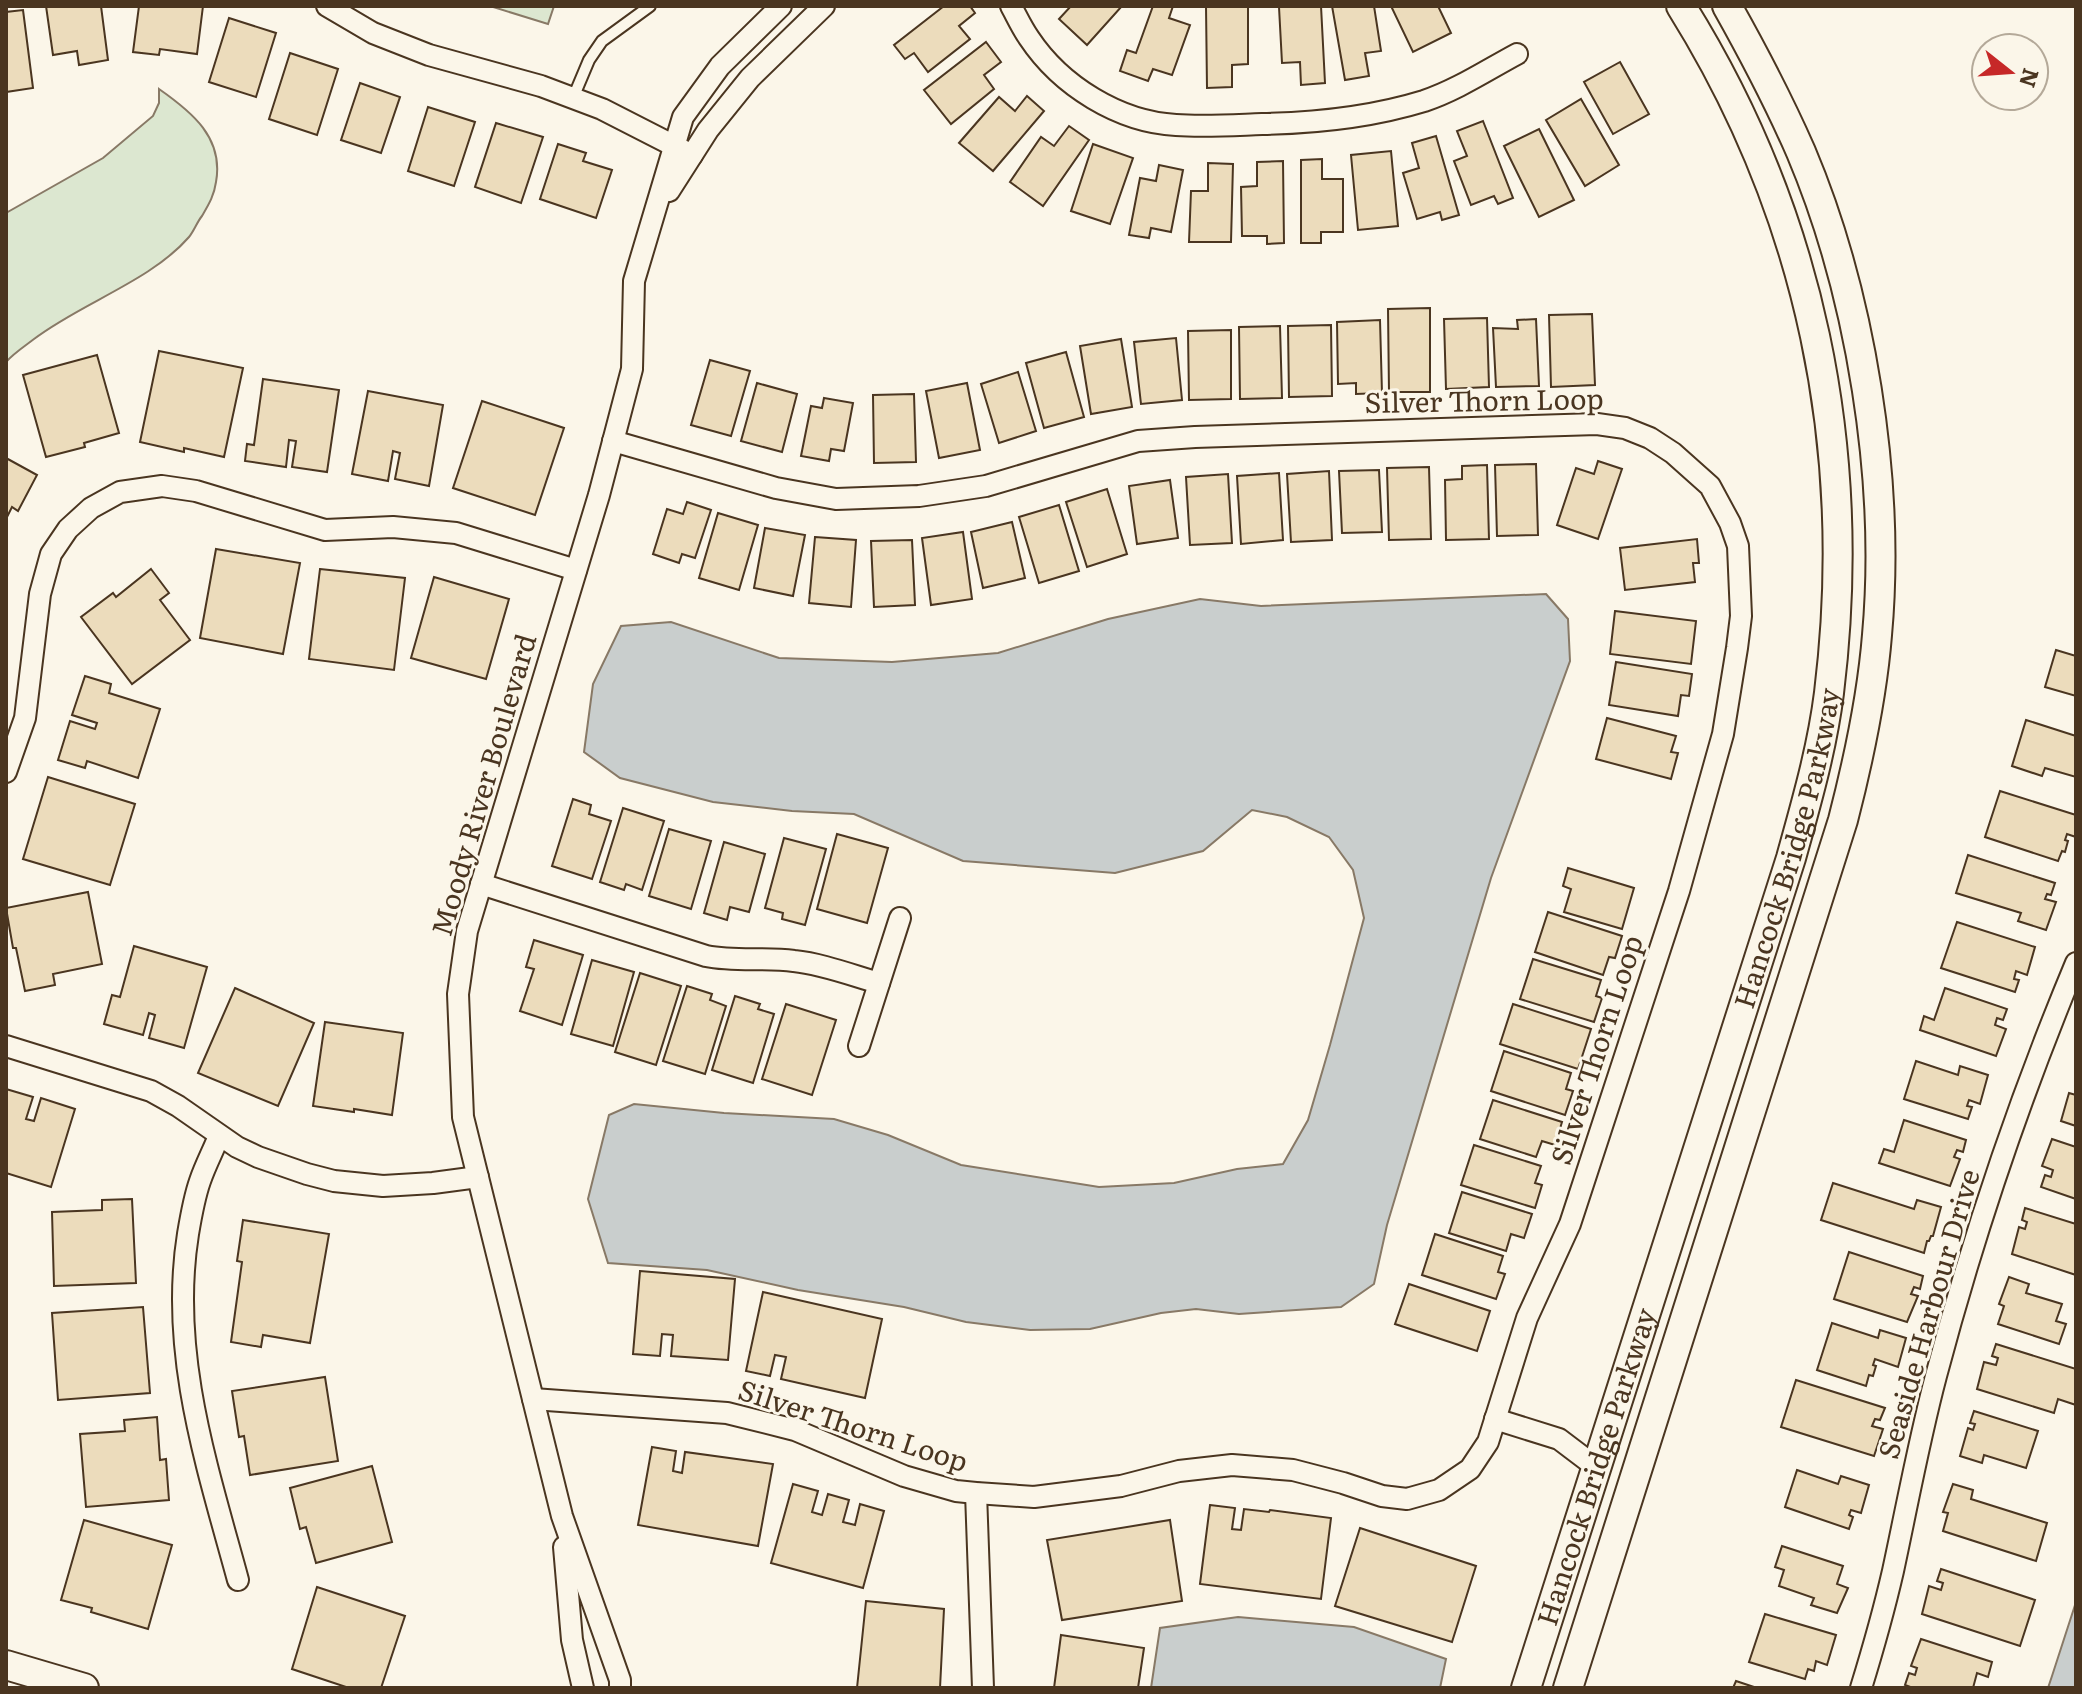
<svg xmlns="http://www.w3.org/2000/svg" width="2082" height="1694" viewBox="0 0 2082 1694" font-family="Literata,serif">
	<rect width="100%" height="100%" fill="#fbf6e9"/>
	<!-- green -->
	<g fill="#dce7d0" stroke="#887966" stroke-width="2">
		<path d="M490,6H554L548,24Z"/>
		<path d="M159,89C192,112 224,138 216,182C214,196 209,204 202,216C197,222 194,231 189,237C151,281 81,303 34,339C25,346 14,353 6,362V213L103,158L153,116L159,103Z"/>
	</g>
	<!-- water -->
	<g fill="#c9cecd" stroke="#887966" stroke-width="2">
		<path d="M1546,594L1568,619L1570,661L1491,878L1387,1225L1374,1284L1341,1307L1239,1314L1196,1309L1161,1313L1090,1329L1030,1330L966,1322L904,1307L798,1290L707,1270L608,1263L588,1199L609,1115L634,1104L724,1113L834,1119L888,1135L961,1165L1099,1187L1174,1183L1237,1169L1283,1164L1308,1120L1330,1045L1364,918L1353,870L1329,837L1287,817L1252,810L1203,851L1115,873L963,861L854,814L792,811L713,802L620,778L584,752L593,684L621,626L671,622L779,658L892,662L998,653L1108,619L1200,599L1261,606Z"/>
		<path d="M2076,1602V1688H2048L2052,1676Z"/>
		<path d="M1238,1617L1354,1627L1446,1659L1440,1688H1151L1160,1628Z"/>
	</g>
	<!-- building -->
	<g fill="#ecdcbc" stroke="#4a3520" stroke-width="2">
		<path d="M46,6H101L108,60L79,65L77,51L53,55Z"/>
		<path d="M139,6H203L197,54L160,49L159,55L133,52Z"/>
		<path d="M944,6H970L975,13L959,26L970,39L928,72L914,53L905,59L894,45Z"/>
		<path d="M1071,6H1122L1087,45L1059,19Z"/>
		<path d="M1153,6H1173L1169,18L1190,25L1172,75L1153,69L1148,81L1120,71L1127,50L1136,53Z"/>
		<path d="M1206,6H1248V64L1232,65V87L1207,88Z"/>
		<path d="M1321,6L1325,83L1301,85L1300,62L1282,63L1279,7Z"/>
		<path d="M1332,6H1374L1381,51L1365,53L1369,76L1345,80Z"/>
		<path d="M1391,6H1438L1451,33L1413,52Z"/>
		<path d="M23,10L33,88L6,92V12Z"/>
		<path d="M229,18L276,33L256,97L209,82Z"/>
		<path d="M986,42L1001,62L984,75L994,89L951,124L924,90Z"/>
		<path d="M290,53L338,69L317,135L269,119Z"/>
		<path d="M1620,62L1649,114L1613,134L1584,82Z"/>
		<path d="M360,83L400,97L381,153L341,140Z"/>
		<path d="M1027,96L1044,111L993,171L959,143L999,97L1015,111Z"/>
		<path d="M1581,99L1619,165L1585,186L1546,120Z"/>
		<path d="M428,107L475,122L454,186L408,171Z"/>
		<path d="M1483,121L1513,198L1498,204L1494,196L1471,205L1454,161L1467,156L1457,131Z"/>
		<path d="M496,123L543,137L521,203L475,187Z"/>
		<path d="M1069,126L1089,140L1043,206L1010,182L1041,137L1054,146Z"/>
		<path d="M1539,129L1574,200L1539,217L1504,146Z"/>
		<path d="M1436,136L1459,215L1442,220L1440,212L1417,219L1403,173L1419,168L1412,143Z"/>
		<path d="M558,144L586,153L583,161L612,170L596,218L540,199Z"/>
		<path d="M1093,144L1133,158L1110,224L1071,211Z"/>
		<path d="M1391,151L1398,226L1358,230L1351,155Z"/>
		<path d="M1322,159V179H1343V232H1321V243H1301V160Z"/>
		<path d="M1283,161L1284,243L1267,244V236H1242L1241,187L1257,186V162Z"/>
		<path d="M1208,163L1233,164L1231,242H1189L1191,191H1208Z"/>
		<path d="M1159,165L1183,170L1171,232L1151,228L1149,238L1129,235L1140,178L1156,181Z"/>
		<path d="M1430,308V392H1389L1388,309Z"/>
		<path d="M1592,314L1595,385L1551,387L1549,315Z"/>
		<path d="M1487,318L1489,387L1446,389L1444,319Z"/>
		<path d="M1536,319L1539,386L1496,387L1493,328L1518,329L1517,320Z"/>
		<path d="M1380,320L1382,393L1356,394V383L1338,384L1337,322Z"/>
		<path d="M1331,325L1332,396L1289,397L1288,326Z"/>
		<path d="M1280,326L1282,398L1240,399L1239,327Z"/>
		<path d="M1231,330V399L1189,400L1188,331Z"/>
		<path d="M1176,338L1182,400L1141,404L1134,342Z"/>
		<path d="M1121,339L1132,407L1091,414L1080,346Z"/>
		<path d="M159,351L243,368L224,457L184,448V452L140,442Z"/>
		<path d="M1066,352L1084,417L1044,428L1026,363Z"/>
		<path d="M97,355L119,433L84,443L85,447L46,457L23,375Z"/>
		<path d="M710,360L750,371L731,436L691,425Z"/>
		<path d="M1018,372L1036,431L999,443L981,384Z"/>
		<path d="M263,379L339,390L327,472L292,467L296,441L289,440L286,467L245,461L247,444L254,445Z"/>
		<path d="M757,383L797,394L782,452L741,441Z"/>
		<path d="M967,383L980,450L939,458L926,391Z"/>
		<path d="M368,391L443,405L429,486L395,479L400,453L393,451L388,481L352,474Z"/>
		<path d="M914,394L916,462L874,463L873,395Z"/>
		<path d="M824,398L853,403L844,451L831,449L829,461L801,456L811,406L822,408Z"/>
		<path d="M482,401L564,428L535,515L453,488Z"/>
		<path d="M6,458L37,475L18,511L12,507L6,519Z"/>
		<path d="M1598,461L1622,469L1598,539L1557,525L1576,468L1594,474Z"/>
		<path d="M1536,464L1538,535L1497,536L1495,465Z"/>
		<path d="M1487,465L1489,539L1446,540L1445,480L1462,479V466Z"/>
		<path d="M1429,467L1431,539L1389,540L1387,468Z"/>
		<path d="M1379,470L1382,532L1342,533L1339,471Z"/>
		<path d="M1329,471L1332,540L1291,542L1287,474Z"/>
		<path d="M1279,473L1283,540L1241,544L1237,476Z"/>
		<path d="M1228,474L1232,543L1190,545L1186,477Z"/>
		<path d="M1170,480L1178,538L1137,544L1129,486Z"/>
		<path d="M1107,489L1127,554L1087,567L1066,502Z"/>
		<path d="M687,502L711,510L695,558L682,554L679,563L653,554L667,509L683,514Z"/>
		<path d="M1059,505L1079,571L1039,583L1019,517Z"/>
		<path d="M718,513L758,525L739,590L699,578Z"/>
		<path d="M1012,522L1025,578L983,588L971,532Z"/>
		<path d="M765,528L805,535L793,596L754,588Z"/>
		<path d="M963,532L972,599L931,605L922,538Z"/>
		<path d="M815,537L856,540L851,607L809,603Z"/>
		<path d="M1697,539L1699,563H1693L1695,582L1625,590L1620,548Z"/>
		<path d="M912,540L915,605L874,607L871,541Z"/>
		<path d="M216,549L300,563L283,654L200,638Z"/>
		<path d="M151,569L169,593L160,600L190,640L132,684L81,617L113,593L116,597Z"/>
		<path d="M320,569L405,578L394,670L309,659Z"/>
		<path d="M434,577L509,599L486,679L411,658Z"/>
		<path d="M1615,611L1696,621L1691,664L1610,654Z"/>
		<path d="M2056,650L2076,656V696L2045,687Z"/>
		<path d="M1616,662L1692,674L1689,696L1681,695L1678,716L1609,705Z"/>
		<path d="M85,676L111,684L109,693L160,709L138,778L87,761L85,768L58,760L70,721L95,729L97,723L72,715Z"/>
		<path d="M1607,718L1676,736L1671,752L1678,753L1671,779L1596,759Z"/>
		<path d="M2026,720L2076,736V777L2045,768L2042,776L2012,766Z"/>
		<path d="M48,777L135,804L110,885L23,859Z"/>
		<path d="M2000,791L2076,815V837L2067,834L2065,840L2068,841L2065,852L2062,851L2058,861L1985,837Z"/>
		<path d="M573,799L591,805L589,814L611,821L592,879L552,866Z"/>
		<path d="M623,808L664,821L642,890L626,884L624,890L600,882Z"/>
		<path d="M669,829L711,841L691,909L649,896Z"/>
		<path d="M837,834L888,848L867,923L817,909Z"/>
		<path d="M784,838L826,849L805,925L782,919L783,913L765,908Z"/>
		<path d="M724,842L765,854L749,912L730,907L727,920L704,913Z"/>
		<path d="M1968,855L2055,883L2051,895L2047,894L2045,899L2056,902L2046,930L2018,921L2021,913L1956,893Z"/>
		<path d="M1568,868L1634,888L1622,929L1564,912L1571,889L1563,886Z"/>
		<path d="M88,892L102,964L53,974L55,985L25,991L16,948H13L6,908Z"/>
		<path d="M1548,912L1622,936L1615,958L1609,957L1603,975L1535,952Z"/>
		<path d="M1957,922L2035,947L2027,975L2016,971L2014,979L2019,980L2015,992L1941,968Z"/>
		<path d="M534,940L583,955L562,1025L520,1011L534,969L526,967Z"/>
		<path d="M134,946L207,967L184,1048L149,1038L155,1015L149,1013L143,1035L104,1024L112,995L120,997Z"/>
		<path d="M1533,959L1601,980L1596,996L1602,998L1594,1022L1520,999Z"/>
		<path d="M592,960L634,972L613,1046L571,1034Z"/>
		<path d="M640,973L681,986L656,1065L615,1052Z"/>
		<path d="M687,986L712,994L710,1000L726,1006L705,1074L663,1061Z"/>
		<path d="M235,988L314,1023L278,1106L198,1073Z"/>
		<path d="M1945,988L2007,1009L2003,1020L1997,1018L1995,1025L2006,1029L1996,1056L1920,1030L1924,1016L1934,1020Z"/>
		<path d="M735,996L760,1004L758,1009L774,1014L753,1083L712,1070Z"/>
		<path d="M786,1004L836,1020L812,1095L762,1079Z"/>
		<path d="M1513,1004L1591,1029L1578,1069L1500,1044Z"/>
		<path d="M325,1022L403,1033L392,1115L354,1109V1112L313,1106Z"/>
		<path d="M1504,1051L1571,1073L1566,1089L1573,1091L1565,1115L1491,1091Z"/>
		<path d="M1916,1061L1958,1075L1960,1066L1988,1075L1980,1104L1969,1100L1967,1106L1972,1107L1968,1119L1904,1099Z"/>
		<path d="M6,1089L33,1097L26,1119L34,1121L41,1098L75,1109L51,1187L6,1173Z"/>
		<path d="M2069,1093L2076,1095V1126L2061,1121Z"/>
		<path d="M1493,1100L1562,1122L1555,1145L1542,1141L1536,1157L1480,1139Z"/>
		<path d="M1904,1120L1966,1140L1963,1152L1957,1150L1954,1157L1960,1159L1950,1186L1879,1163L1884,1149L1894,1152Z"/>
		<path d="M2052,1139L2076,1147V1199L2041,1187L2045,1175L2051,1177L2053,1170L2042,1166Z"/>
		<path d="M1474,1145L1541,1166L1535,1183L1542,1185L1535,1208L1461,1185Z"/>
		<path d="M1833,1183L1914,1209L1917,1200L1941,1207L1933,1236H1931L1929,1241H1927L1924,1253L1821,1220Z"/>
		<path d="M1462,1192L1532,1214L1524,1238L1511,1234L1506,1251L1449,1233Z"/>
		<path d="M132,1199L136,1283L54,1286L52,1212L102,1210V1200Z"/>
		<path d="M2025,1208L2076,1224V1275L2012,1254L2019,1227L2025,1229L2027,1222L2022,1220Z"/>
		<path d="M243,1220L329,1234L310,1343L263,1335L261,1347L231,1342L242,1262L237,1261Z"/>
		<path d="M1435,1234L1503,1256L1498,1272L1505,1274L1496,1299L1422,1275Z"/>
		<path d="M1849,1252L1923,1276L1920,1289L1914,1287L1911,1294L1918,1296L1907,1322L1834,1299Z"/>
		<path d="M640,1271L735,1279L728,1360L671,1356L673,1335L662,1334L660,1356L633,1354Z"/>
		<path d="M2009,1277L2029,1284L2026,1293L2062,1304L2056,1321L2066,1324L2059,1344L1998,1324L2004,1306L1999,1304Z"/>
		<path d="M1409,1284L1490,1311L1477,1351L1395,1324Z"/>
		<path d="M763,1292L882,1319L865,1398L781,1379L786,1357L775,1355L770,1376L746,1371Z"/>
		<path d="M143,1307L150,1393L58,1400L52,1313Z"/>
		<path d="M1832,1323L1878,1338L1880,1330L1906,1338L1898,1367L1875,1359L1873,1365L1876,1366L1873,1376L1869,1375L1866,1386L1817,1370Z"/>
		<path d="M1996,1344L2076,1369V1405L2058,1399L2054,1413L1977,1389L1984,1362L1996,1365L1998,1358L1992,1356Z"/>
		<path d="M325,1377L338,1461L250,1475L244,1436L239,1437L232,1391Z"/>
		<path d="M1796,1380L1885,1408L1880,1420L1875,1419L1872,1426L1883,1429L1874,1456L1781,1427Z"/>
		<path d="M1974,1411L2038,1431L2026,1468L1984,1455L1982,1463L1960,1456L1968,1428L1973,1430L1975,1424L1970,1423Z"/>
		<path d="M157,1417L160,1460L166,1459L169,1500L86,1507L80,1434L125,1431L124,1420Z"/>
		<path d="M652,1447L676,1451L673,1471L682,1473L685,1452L773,1464L758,1546L638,1525Z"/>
		<path d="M372,1466L392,1542L316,1563L306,1527L300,1529L290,1488Z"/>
		<path d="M1797,1470L1838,1484L1841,1476L1869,1485L1861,1513L1851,1510L1849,1515L1853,1517L1849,1529L1785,1507Z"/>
		<path d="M793,1484L818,1491L812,1512L822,1515L828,1494L849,1500L843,1522L855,1525L860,1504L884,1511L863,1588L771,1563Z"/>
		<path d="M1953,1484L1973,1490L1971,1499L2047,1523L2036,1561L1943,1531L1948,1513L1943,1512Z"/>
		<path d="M1210,1505L1235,1508L1232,1529L1241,1530L1244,1509L1269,1512L1270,1510L1331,1518L1321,1599L1200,1584Z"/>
		<path d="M84,1520L172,1545L148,1629L91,1612L92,1608L61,1600Z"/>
		<path d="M1170,1520L1182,1601L1062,1620L1047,1540Z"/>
		<path d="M1360,1528L1476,1566L1452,1642L1335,1606Z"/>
		<path d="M1782,1546L1843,1566L1837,1584L1848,1588L1837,1613L1811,1605L1814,1598L1779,1586L1784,1570L1775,1567Z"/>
		<path d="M1941,1569L2035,1600L2020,1646L1922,1614L1929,1586L1941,1590L1943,1583L1937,1581Z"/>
		<path d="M317,1587L405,1616L381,1688H349L292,1669Z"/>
		<path d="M866,1601L944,1609L940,1688H857Z"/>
		<path d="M1765,1614L1836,1635L1827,1665L1816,1661L1814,1671L1808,1669L1805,1679L1749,1662Z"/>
		<path d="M1061,1635L1144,1648L1138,1688H1054Z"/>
		<path d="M1921,1639L1992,1662L1988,1677L1977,1673L1973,1688H1913L1905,1685L1909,1673L1915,1675L1917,1668L1911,1666Z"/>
		<path d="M1736,1681L1757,1688H1733Z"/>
	</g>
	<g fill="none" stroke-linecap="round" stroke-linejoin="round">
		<!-- lane casing -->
		<g stroke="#4a3520" stroke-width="14">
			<path id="lane" d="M573,98L589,60L602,41L650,6"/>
		</g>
		<!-- street casing -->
		<g stroke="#4a3520" stroke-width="24">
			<g id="street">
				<path d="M327,6L373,33L429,55L541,86L602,109L692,155"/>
				<path d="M1011,6C1017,17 1022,28 1029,38C1061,86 1119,122 1176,125C1205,127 1234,125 1262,124C1316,123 1372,117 1424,101C1457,90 1487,70 1517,54"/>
				<path d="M669,191L708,130L750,78L824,6"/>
				<path d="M6,772L25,718L40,594L51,554L68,529L91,508L120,492L162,486L196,491L325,530L393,527L456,533L576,570"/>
				<path d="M481,884L706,956C735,962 764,957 794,961C823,964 851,975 879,983"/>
				<path d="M6,1046L151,1091L178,1106L237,1147L258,1157L307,1174L334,1181L383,1186L433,1183L478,1177"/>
				<path d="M859,1046L900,918"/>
				<path d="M219,1136C213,1151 205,1166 200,1181C194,1198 191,1216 188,1234C169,1353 207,1466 238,1580"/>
				<path d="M533,1399L727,1413L795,1430L904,1476L956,1491L976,1493L1034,1497L1121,1486L1179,1471L1232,1465L1293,1470L1343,1483L1382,1496L1407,1499L1439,1490L1470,1469L1488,1442L1527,1318L1570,1224L1679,891L1723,734L1737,648L1741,616L1738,546L1730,523L1710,486L1673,453L1650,438L1625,428L1597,424L1195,437L1138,441L986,486L919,496L836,499L776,488L613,441"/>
				<path d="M1495,1419L1559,1439L1596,1467"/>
				<path d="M976,1493L983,1688"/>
				<path d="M564,1547L572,1640L583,1688"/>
				<path d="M620,1688V1680L562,1516L463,1117L458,994L467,931L599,495L632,369L634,281L683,117L720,66L781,6"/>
				<path d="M1861,1688C1873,1649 1884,1610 1893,1571C1907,1506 1919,1440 1936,1376C1973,1236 2020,1097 2076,963"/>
			</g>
		</g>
		<!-- secondary casing -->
		<g stroke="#4a3520" stroke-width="32">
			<g id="secondary">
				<path d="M6,1665L84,1688"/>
				<path id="s1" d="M1526,1688L1791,858C1806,804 1822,749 1829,693C1859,449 1811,214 1681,6"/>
				<path d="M1568,1688L1843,820C1859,758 1872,698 1877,635C1891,481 1861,294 1801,152C1779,102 1754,54 1727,6"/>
			</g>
		</g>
		<!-- lane -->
		<use href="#lane" stroke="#fbf6e9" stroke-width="10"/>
		<!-- street -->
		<use href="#street" stroke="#fbf6e9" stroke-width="20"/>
		<!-- secondary -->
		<use href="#secondary" stroke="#fbf6e9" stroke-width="28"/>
	</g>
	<g text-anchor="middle" stroke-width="6" stroke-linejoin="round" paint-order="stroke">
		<!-- street labels -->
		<g font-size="28" fill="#4a3520" stroke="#fbf6e9">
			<text transform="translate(1484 401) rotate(-1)" y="10">Silver Thorn Loop</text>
			<text transform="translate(484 785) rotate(-74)" y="10">Moody River Boulevard</text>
			<text dy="10" stroke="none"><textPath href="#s1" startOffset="880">Hancock Bridge Parkway</textPath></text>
			<text transform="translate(1597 1050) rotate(-72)" y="10">Silver Thorn Loop</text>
			<text transform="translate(1929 1314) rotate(-74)" y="10">Seaside Harbour Drive</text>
			<text transform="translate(853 1426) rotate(18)" y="10">Silver Thorn Loop</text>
			<text dy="10" stroke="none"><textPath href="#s1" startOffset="232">Hancock Bridge Parkway</textPath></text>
		</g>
	</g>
	<!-- border -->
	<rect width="2082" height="1694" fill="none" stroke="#4a3520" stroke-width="16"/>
	<!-- north arrow -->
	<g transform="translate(2010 72) rotate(107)"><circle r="38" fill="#fbf6e9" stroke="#b4a999" stroke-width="2"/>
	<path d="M0-6L14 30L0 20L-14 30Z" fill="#c62828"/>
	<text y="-12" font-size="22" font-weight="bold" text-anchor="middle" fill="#4a3520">N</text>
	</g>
</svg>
